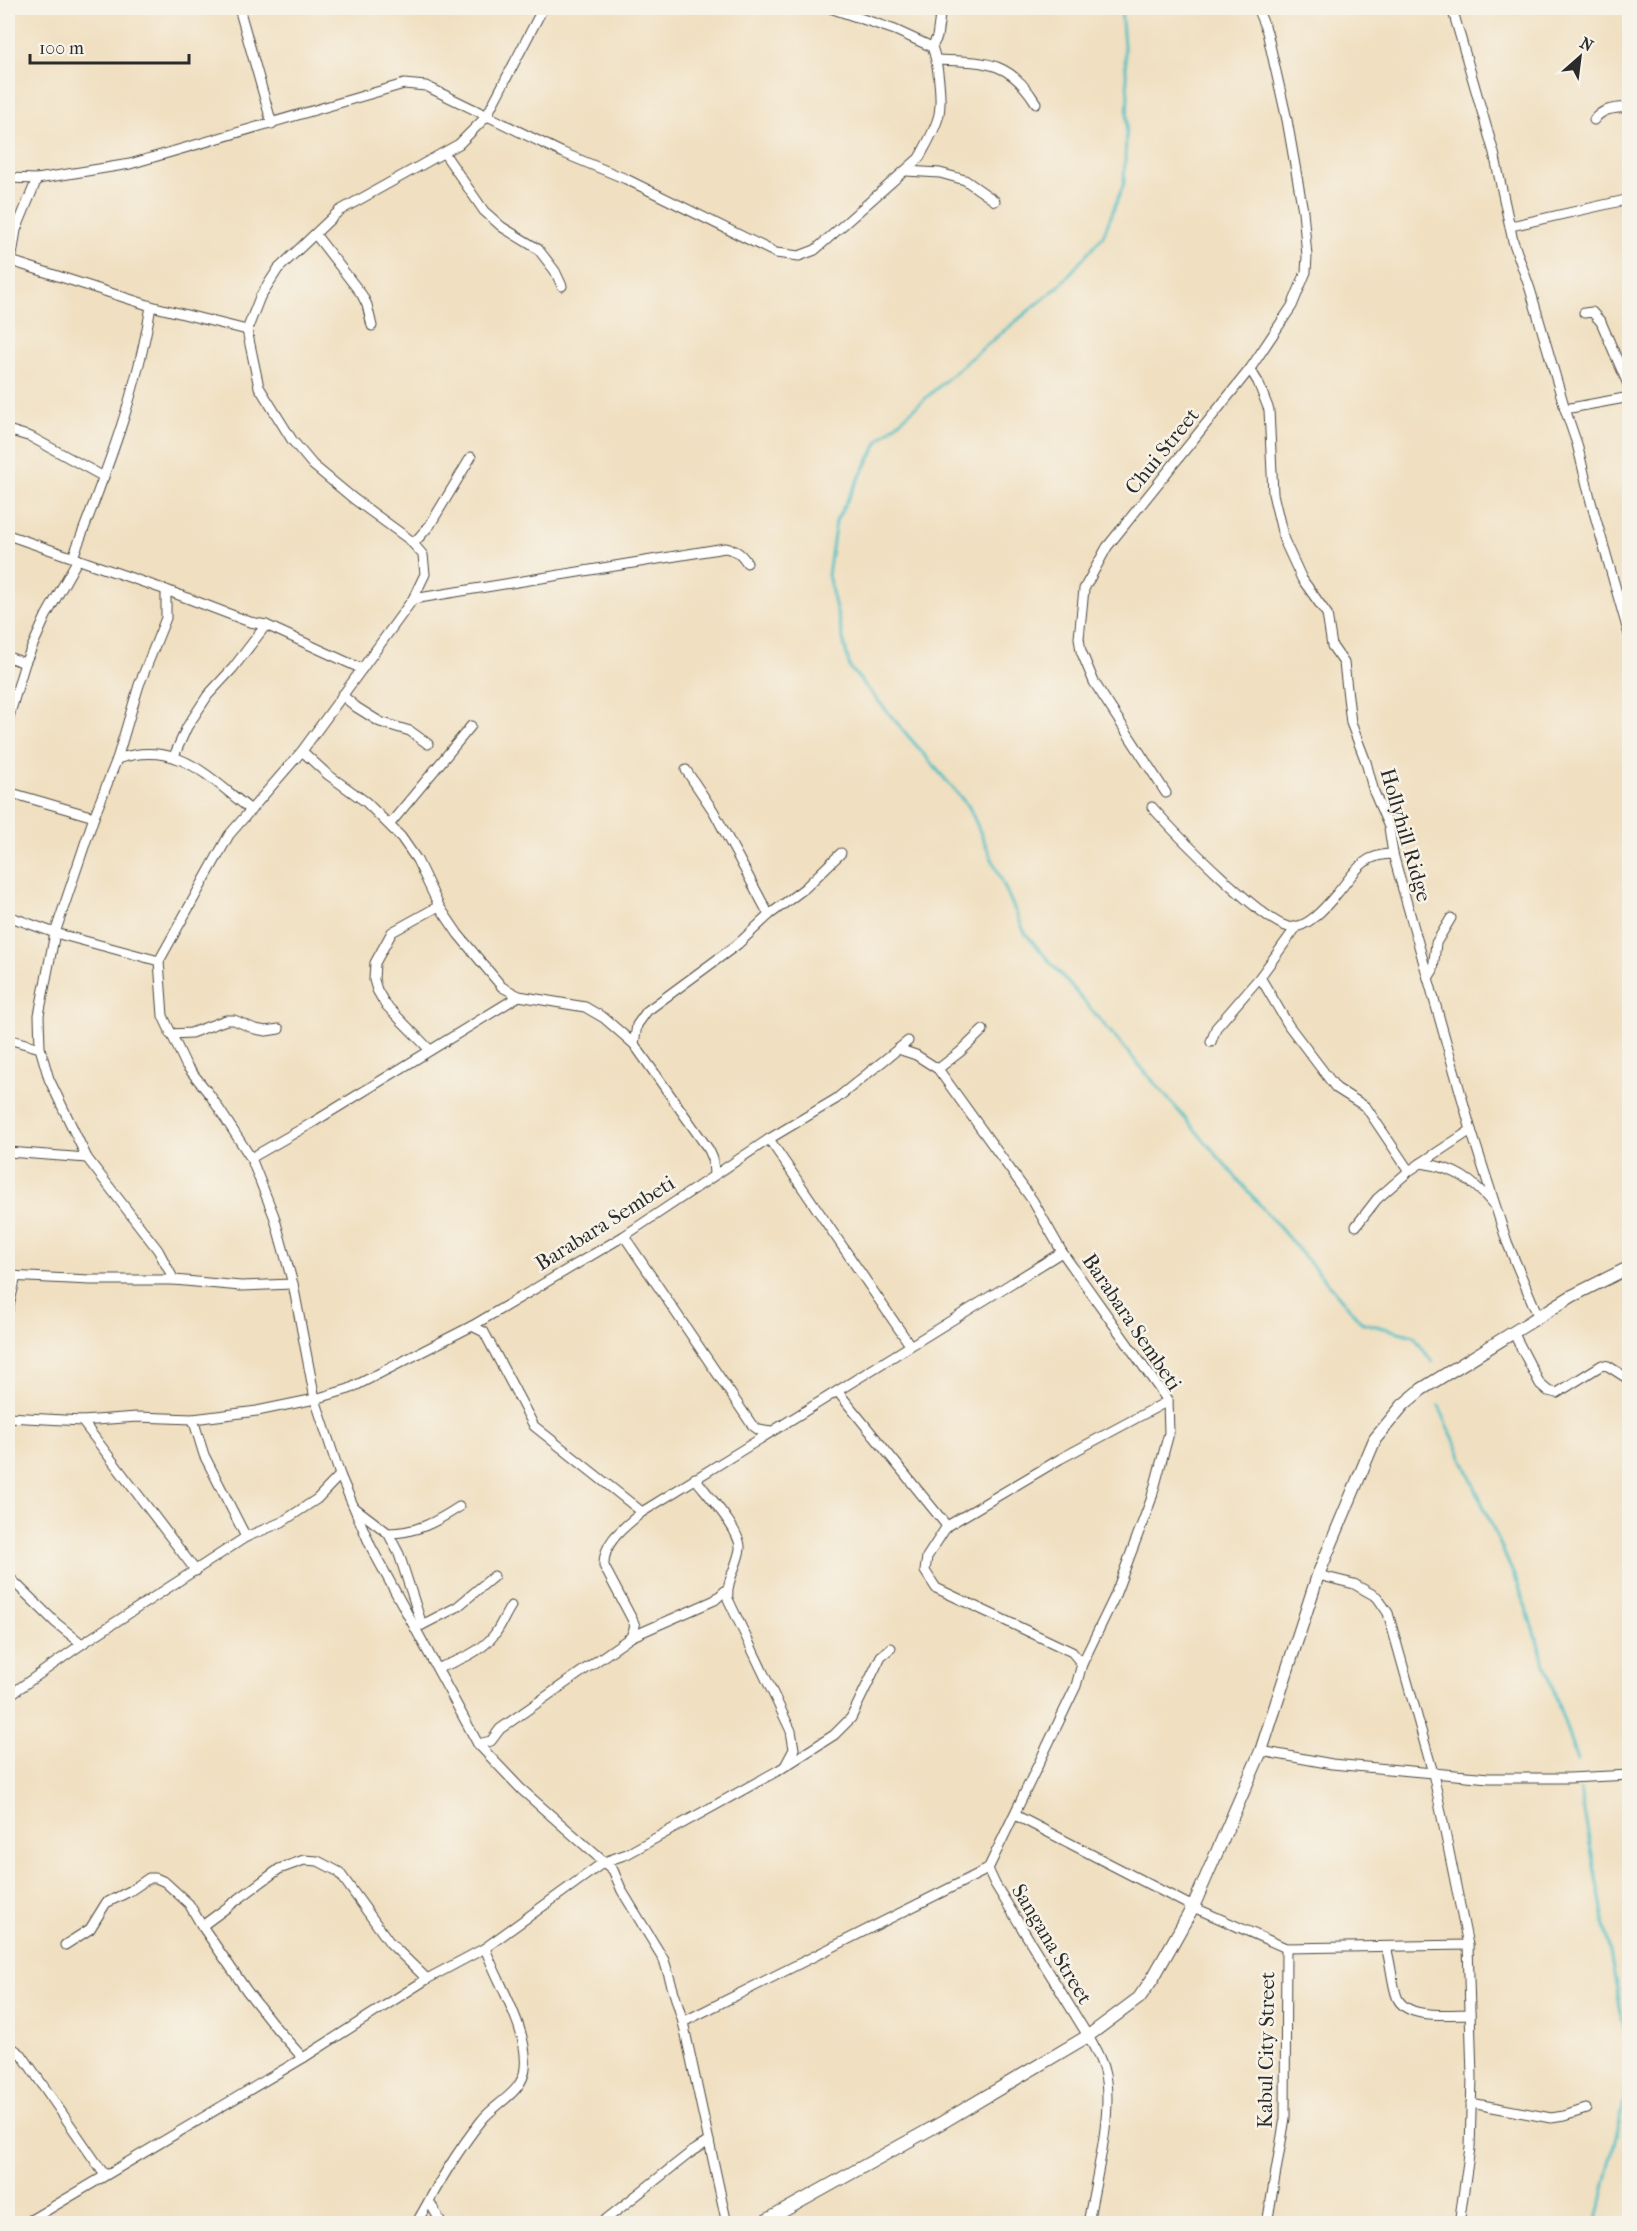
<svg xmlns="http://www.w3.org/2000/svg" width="1637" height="2231" viewBox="0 0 1637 2231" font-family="'IM FELL French Canon',serif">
	<rect width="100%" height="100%" fill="#f7f3e8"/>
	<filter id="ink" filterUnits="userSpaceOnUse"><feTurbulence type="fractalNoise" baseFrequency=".0167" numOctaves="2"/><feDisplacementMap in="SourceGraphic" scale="12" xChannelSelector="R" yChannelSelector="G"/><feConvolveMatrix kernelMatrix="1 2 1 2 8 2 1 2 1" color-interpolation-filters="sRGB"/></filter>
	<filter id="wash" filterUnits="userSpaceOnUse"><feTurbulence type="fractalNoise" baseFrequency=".008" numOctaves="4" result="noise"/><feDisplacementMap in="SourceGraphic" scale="24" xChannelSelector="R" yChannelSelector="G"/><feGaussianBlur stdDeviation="1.35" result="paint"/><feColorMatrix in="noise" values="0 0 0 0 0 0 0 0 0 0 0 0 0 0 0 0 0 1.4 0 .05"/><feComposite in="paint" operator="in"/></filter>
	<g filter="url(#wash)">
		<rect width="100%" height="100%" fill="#f0dfc0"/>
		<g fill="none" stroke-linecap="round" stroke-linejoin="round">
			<!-- stream -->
			<g stroke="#50bec4" stroke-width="3">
				<path d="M1121,8L1128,96L1124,183L1103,236L1059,286L965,363L880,439L836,521L828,575L850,668L969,807L1025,933L1361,1322L1414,1336L1432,1362"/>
				<path d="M1439,1406L1519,1587L1577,1760"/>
				<path d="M1580,1790L1630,2061"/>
				<path d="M1596,2224L1630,2075"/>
			</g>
		</g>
	</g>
	<g filter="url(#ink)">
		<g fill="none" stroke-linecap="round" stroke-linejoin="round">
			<!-- minor casing -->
			<g stroke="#494641" stroke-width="11">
				<g id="minor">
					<path d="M239,8L272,124"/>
					<path d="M543,8L486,117L459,144L339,211L278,269L260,297L247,330L248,335L259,387L292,440L313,465L354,499L410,540L423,555L425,574L413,599L302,751L229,835L159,961L163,1016L186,1065L210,1095L251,1158L274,1216L293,1284L315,1399L340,1475L371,1547L478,1744L521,1789L613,1870L622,1891L664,1960L683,2022L727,2224"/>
					<path d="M1452,8L1494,153L1513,241L1530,289L1565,409L1577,444L1591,502L1630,638"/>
					<path d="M932,47L937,37L941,8"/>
					<path d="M937,60C983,62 1009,59 1036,103"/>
					<path d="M1594,120C1602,108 1616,108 1630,107"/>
					<path d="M444,153L484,211L502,227L538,249L555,271L562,286"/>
					<path d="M906,171L940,173L965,180L995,201"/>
					<path d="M8,178L37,179L130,164L404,84L426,86L561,152L626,179L776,253L799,256L815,250L919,158C926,145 936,129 939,114C942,98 938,62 932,47L895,30L830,8"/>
					<path d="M1511,226L1630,199"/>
					<path d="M315,234L362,295L367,305L372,326"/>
					<path d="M8,260L151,306L247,330"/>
					<path d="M11,262L16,230L37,179"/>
					<path d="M1584,313L1592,312L1601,322L1630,389"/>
					<path d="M1250,369L1258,382L1269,410L1273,494L1284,540L1302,579L1327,614L1332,646L1344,663L1351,723L1366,762L1374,792L1389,827L1393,854L1471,1130L1507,1242L1538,1316"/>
					<path d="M1565,409L1630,397"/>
					<path d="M8,430L31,437L104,477"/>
					<path d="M8,535L166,590L250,622L266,625L362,669"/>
					<path d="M413,544L430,525L471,457"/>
					<path d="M73,557C105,475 137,394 151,306"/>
					<path d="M166,590V618L139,685L117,759L94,817L55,933L39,1015L40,1048L49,1079L87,1158L158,1250L174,1280"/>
					<path d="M413,599L725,548C736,550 741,553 747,563"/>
					<path d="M8,657L25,663"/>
					<path d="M342,695L356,707L380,722L410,731L428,744"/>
					<path d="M8,720L25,663L46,616L78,559"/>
					<path d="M302,751L327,774L366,802L401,837L417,860L439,906L458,934L502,987L519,996L585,1007L604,1018L634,1044L709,1150L713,1159L714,1175"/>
					<path d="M174,756L187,727L208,695L233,668L266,625"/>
					<path d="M117,759C177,739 207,776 251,810"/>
					<path d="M686,770L714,812L769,915"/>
					<path d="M8,792L94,817"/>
					<path d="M1166,793L1094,682L1081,651L1079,638L1084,589L1107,547L1250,369L1292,306L1306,272L1307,256L1303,211L1287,120L1267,32L1257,8"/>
					<path d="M1152,807C1173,831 1262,922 1289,927C1308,930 1329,903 1340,890C1356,870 1364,854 1393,854"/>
					<path d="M390,824L471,726"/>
					<path d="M8,916L55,933L159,961"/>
					<path d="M1260,977L1289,1026L1336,1088L1366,1107L1409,1171"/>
					<path d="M1428,978L1433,970L1436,943L1451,918"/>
					<path d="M170,1034L191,1033L226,1020H234L255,1029L266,1031L279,1029"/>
					<path d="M8,1039L40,1048"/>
					<path d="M1211,1042L1216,1028L1260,977L1297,926"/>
					<path d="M634,1044L637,1025L647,1011L738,944L769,915L805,888L841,853"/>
					<path d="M898,1049L916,1055L938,1069L1033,1201L1062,1252L1168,1401L1169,1433L1151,1500L1114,1598L1082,1664"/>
					<path d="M430,1050L385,1004L377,990L374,980L375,963L392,932L439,906"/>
					<path d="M938,1069L960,1052L983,1030"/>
					<path d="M769,1139L910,1345"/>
					<path d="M8,1152L87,1158"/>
					<path d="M251,1158L312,1123L519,996"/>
					<path d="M1421,1163C1455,1168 1472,1179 1494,1205"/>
					<path d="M1356,1226L1377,1199L1409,1171L1471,1130"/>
					<path d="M624,1236L752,1425L759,1430L770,1432"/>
					<path d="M8,1276L90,1280H174L241,1286L293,1284"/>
					<path d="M8,1310L16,1276"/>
					<path d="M472,1326L484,1332L534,1426L642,1512"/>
					<path d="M1513,1332L1540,1384L1548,1391L1557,1393L1602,1365L1608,1366L1630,1380"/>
					<path d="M838,1392L947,1526"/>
					<path d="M8,1417L82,1421L137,1417L193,1419L257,1411L315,1399L349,1389L472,1326L624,1236L769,1139L836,1099L908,1041"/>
					<path d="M193,1419L204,1455L246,1537"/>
					<path d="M82,1421L196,1571"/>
					<path d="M695,1478C706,1493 742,1532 740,1549C737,1567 726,1581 728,1599L791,1731L794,1749L786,1764"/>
					<path d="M355,1508L388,1533C416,1533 436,1522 459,1507"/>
					<path d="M388,1533L399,1554L422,1625"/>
					<path d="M1318,1575L1354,1584L1377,1597L1388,1613L1433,1773L1468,1945L1472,2077L1470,2148L1459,2224"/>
					<path d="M8,1576L56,1623L82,1644"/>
					<path d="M417,1625H422L457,1607L494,1576"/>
					<path d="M631,1637L715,1600L727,1589"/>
					<path d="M438,1668C458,1661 481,1652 494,1635C501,1626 505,1615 511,1606"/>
					<path d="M8,1695L14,1692L82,1644L246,1537L282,1522L317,1499L340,1475"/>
					<path d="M478,1744L491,1741L500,1729L631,1637L635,1626L633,1621L604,1566C603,1541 625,1527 642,1512L1062,1252"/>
					<path d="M1261,1751L1332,1764L1489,1778H1569L1630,1775"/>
					<path d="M1015,1815L1193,1907L1286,1948L1468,1945"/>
					<path d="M988,1869L995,1884L1088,2036C1095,2049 1102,2060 1105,2075C1113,2117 1095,2181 1088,2224"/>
					<path d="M202,1926L279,1869L304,1860L318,1861L339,1872L390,1943L427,1979"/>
					<path d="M65,1945L90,1929L106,1903L130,1891L149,1878H156L165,1882L189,1904L202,1926L247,1991L277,2029L303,2058"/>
					<path d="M1386,1947C1391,1963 1392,1984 1397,1997C1406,2020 1450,2014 1470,2014"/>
					<path d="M683,2022L988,1869L1076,1686L1082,1664L1072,1652L936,1588L925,1571L927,1557L947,1526L1060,1459L1168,1401"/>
					<path d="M8,2045L22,2055L104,2174"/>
					<path d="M1471,2103L1551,2118L1564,2116L1586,2109"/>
					<path d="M429,2201L442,2224"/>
					<path d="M24,2224L303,2058L427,1979L485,1948L604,1862L627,1854L779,1770L834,1735L851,1718L881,1656L891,1648"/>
					<path d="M416,2224C436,2188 456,2152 482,2120C496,2103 523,2092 525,2068C529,2030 498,1984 485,1948"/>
					<path d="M600,2224L690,2153L709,2141"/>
					<path d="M1267,2224L1285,2118L1286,1948"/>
				</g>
			</g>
			<!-- tertiary casing -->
			<g stroke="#494641" stroke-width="14">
				<path id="tertiary" d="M760,2224L943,2122L1088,2036L1139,1998L1153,1978L1193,1907L1261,1751L1318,1575L1375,1439L1403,1405L1422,1389L1572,1296L1630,1267"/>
			</g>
			<!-- minor -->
			<use href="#minor" stroke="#fff" stroke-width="9"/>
			<!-- tertiary -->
			<use href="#tertiary" stroke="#fff" stroke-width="12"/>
		</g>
	</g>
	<g text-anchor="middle" stroke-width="5" stroke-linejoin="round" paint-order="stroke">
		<!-- street labels -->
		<g font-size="21" fill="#2b2b2b" stroke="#f7f3e8">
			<text transform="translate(1162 451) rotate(-51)" y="7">Chui Street</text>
			<text transform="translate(1406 835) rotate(74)" y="7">Hollyhill Ridge</text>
			<text transform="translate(605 1223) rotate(-32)" y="7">Barabara Sembeti</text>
			<text transform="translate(1132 1322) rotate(56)" y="7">Barabara Sembeti</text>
			<text transform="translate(1052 1944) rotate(59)" y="7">Sangana Street</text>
			<text transform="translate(1266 2050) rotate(-89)" y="7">Kabul City Street</text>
		</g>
	</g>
	<!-- margin -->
	<rect width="1637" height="2231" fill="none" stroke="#f7f3e8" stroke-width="30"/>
	<!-- north arrow -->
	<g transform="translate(1580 57) rotate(28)" stroke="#f7f3e8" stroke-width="4.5" paint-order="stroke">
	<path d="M0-4.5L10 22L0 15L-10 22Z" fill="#2b2b2b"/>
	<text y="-9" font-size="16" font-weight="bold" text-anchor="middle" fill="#2b2b2b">N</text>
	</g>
	<!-- scale -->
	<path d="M30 54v9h159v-9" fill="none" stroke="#2b2b2b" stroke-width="3"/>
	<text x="39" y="54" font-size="18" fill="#2b2b2b" stroke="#f7f3e8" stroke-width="4.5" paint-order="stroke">100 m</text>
</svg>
